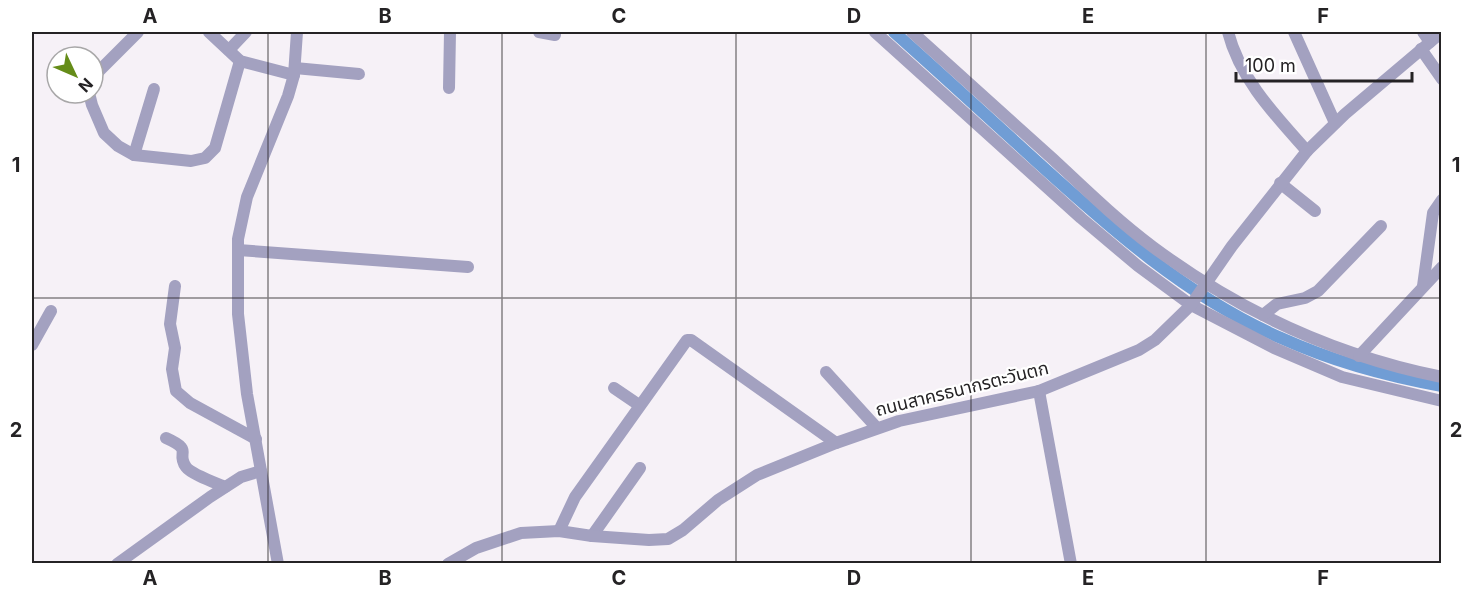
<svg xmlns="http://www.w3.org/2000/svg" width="1473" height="595" viewBox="0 0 1473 595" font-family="Inter,'Noto Sans Thai',sans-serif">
	<rect width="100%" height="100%" fill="#f6f1f7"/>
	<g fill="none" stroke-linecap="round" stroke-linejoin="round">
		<!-- canal -->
		<path stroke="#709dd5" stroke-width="12" d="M894,32C941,74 988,117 1035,160C1110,228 1187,297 1281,338C1332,361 1386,376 1442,386"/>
		<!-- minor -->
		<g stroke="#a3a1c0" stroke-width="12">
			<path d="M209,32L240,61L294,75"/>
			<path d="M539,32L555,35"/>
			<path d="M875,32L1081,218L1138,266L1191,305L1274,348L1342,377L1442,401"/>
			<path d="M912,32C959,74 1006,117 1054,160C1086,190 1118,221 1153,247C1239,311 1337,356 1442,377"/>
			<path d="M1228,32C1240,79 1275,115 1307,151"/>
			<path d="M1294,32L1335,123"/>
			<path d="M1423,32L1430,42"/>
			<path d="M1421,49L1442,79"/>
			<path d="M229,50L246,32"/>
			<path d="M295,68L359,74"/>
			<path d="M93,77L138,32"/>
			<path d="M449,88L450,32"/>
			<path d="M89,93L92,105L104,133L118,146L134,155L191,161L205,158L215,148L240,61"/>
			<path d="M134,155L154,89"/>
			<path d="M1280,183L1315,211"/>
			<path d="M238,250L468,267"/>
			<path d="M175,286L170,324L175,348L172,369L176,391L190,403L256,439"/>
			<path d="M1423,286L1433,213L1442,200"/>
			<path d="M1263,315L1277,304L1305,298L1318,291L1381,226"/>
			<path d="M32,345L51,311"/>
			<path d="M1359,356L1442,267"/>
			<path d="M826,372L877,428"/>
			<path d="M614,388L639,405"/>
			<path d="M1039,391L1071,564"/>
			<path d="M166,438C195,451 175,452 186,467C191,474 216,483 225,487"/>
			<path d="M559,531L575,497L687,340H691L836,443"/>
			<path d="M592,536L640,468"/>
			<path d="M117,564L210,497L241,477L261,471"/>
			<path d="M278,564L247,394L238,314V239L247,197L288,96L294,75L297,32"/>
			<path d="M448,564L476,548L521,533L559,531L592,536L649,540L668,539L683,530L718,500L757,475L836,443L899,421L1039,391L1139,350L1155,340L1191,305L1232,246L1307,151L1345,114L1442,32"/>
		</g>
	</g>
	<!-- grid -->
	<path fill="none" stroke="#252325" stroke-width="1.5" stroke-opacity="0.55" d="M268,32V564M502,32V564M736,32V564M971,32V564M1206,32V564M32,298H1442"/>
	<g text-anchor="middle" stroke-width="4.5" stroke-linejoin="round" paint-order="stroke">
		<!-- street labels -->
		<g font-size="18" fill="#252325" stroke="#fff">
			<text transform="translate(962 389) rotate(-14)" y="6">ถนนสาครธนากรตะวันตก</text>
		</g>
	</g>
	<!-- border -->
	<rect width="1473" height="595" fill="none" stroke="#ffffff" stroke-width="66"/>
	<!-- north arrow -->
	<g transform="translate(75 75) rotate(134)"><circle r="28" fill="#ffffff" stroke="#a8a7a8" stroke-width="1.5"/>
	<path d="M0-4.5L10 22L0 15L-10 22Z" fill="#658c18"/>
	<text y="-9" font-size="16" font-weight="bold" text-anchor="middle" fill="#252325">N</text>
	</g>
	<!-- scale -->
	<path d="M1236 72v9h176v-9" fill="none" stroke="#252325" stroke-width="3"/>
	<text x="1245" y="72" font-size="18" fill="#252325" stroke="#ffffff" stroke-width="4.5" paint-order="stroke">100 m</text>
	<rect x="33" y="33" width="1407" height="529" fill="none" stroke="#252325" stroke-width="2"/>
	<g font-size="20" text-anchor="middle" font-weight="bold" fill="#252325">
		<text x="150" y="23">A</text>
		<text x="385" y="23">B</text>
		<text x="619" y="23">C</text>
		<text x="854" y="23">D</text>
		<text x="1088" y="23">E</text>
		<text x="1323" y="23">F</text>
		<text x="16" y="172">1</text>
		<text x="1456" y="172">1</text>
		<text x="16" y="437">2</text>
		<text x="1456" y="437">2</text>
		<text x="150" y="585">A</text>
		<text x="385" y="585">B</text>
		<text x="619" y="585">C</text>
		<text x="854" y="585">D</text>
		<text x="1088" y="585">E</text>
		<text x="1323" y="585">F</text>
	</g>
</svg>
